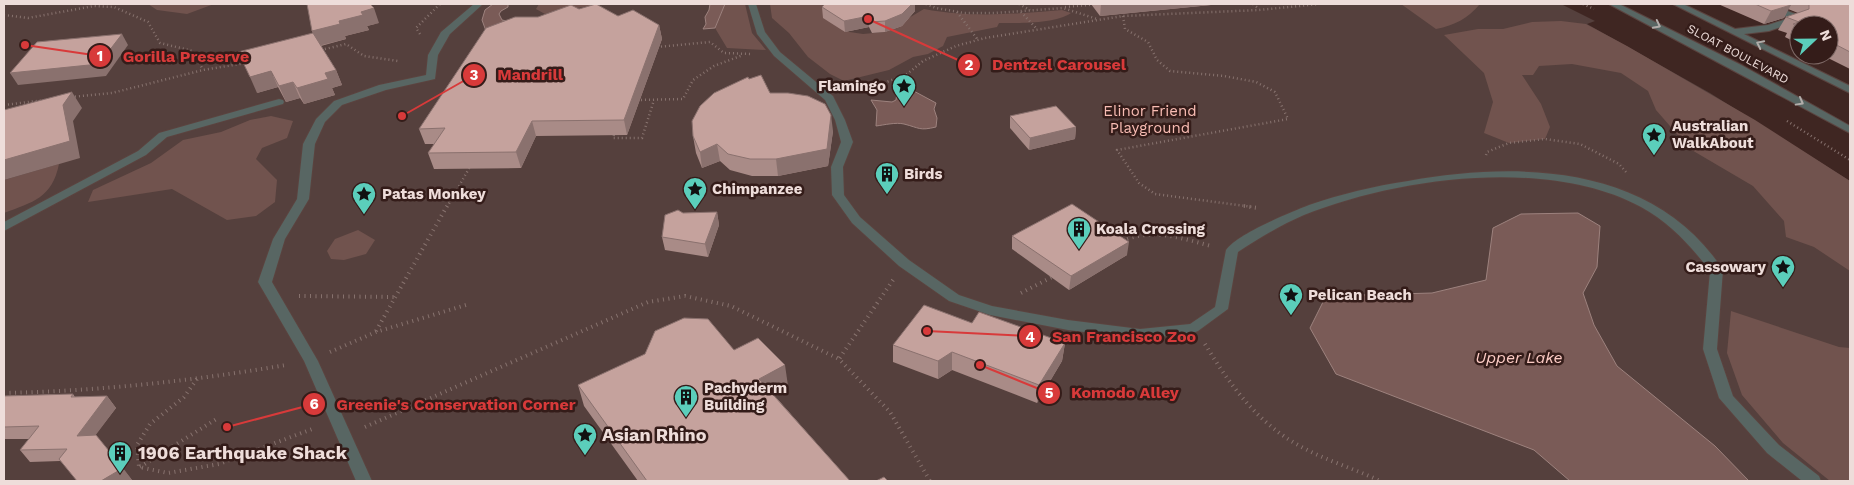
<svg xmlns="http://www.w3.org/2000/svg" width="1854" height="485" viewBox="0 0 1854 485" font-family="'Work Sans',sans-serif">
	<rect width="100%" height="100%" fill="#3f2622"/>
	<!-- green -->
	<path fill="#55403d" d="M4,4H1561L1595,21L1587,24L1710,93L1850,181V481H4Z"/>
	<!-- forest -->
	<g fill="#71534e">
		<path d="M148,4H214L187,14L157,10Z"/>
		<path d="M539,4H600L545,14L536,9Z"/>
		<path d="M725,4H745L752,33L766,50L727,48L715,28Z"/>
		<path d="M770,4H835L843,31L863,34L885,32L924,9C973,18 1013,14 1062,10L1071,13C1055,24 1018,23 999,23L997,27L947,37L943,46L928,54L913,57L889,70L844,81L830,74L808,57L789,33L772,18Z"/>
		<path d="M1401,4H1480C1467,19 1455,25 1436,29Z"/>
		<path d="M1561,21L1586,24L1627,46L1755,120L1850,181V271L1814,247L1786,237L1784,221L1753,186L1690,149L1656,110L1648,91L1621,73L1572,64L1539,66L1533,75H1522L1541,104L1550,127L1545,139L1509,143L1484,133L1493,102L1484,73L1444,35L1478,29H1503L1532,22Z"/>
		<path d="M271,116L293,121L287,138L262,148L256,159L277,180L275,202L256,216L227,220L172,189L88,202L93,190L151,163L183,140L221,132L250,120Z"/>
		<path d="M59,164C52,198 33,202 4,213V180Z"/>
		<path d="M358,230L375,240L366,254L344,260L331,259L327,251L335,239Z"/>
		<path d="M1731,311L1839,347L1850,348V481H1830L1783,443L1742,395L1727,353Z"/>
	</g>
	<!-- water -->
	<g fill="#7a5b57" stroke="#9d827e">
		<path d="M493,4H508V7L501,11L499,14L502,20L515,23L486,31L482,20L485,10Z"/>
		<path d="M710,4H725L715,28L703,29L706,24L705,17L709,10Z"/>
		<path d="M903,89H910L936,103L934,109L937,118L936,127C919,131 920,128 904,124C896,122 884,125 876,126L877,110L871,100L892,102L896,100L897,92Z"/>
		<path d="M1578,213L1600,226L1597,267L1583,293L1594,325L1617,366L1715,446L1749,481H1570L1534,450L1336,374L1310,328L1326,296L1432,293L1486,280L1493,228L1521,214Z"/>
	</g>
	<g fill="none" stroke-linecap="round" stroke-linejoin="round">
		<!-- minor casing -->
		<g stroke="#5b433f" stroke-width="2">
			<g id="minor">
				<path d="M474,4H483L450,34L438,55L435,79L386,90L342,105L325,122L315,144L309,199L285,239L272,282L318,361L372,481H356L304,361L258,282L273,239L297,199L303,144L316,119L334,101L379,85L426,75L428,55L441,32Z"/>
				<path d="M748,4H756L765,32L780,52L833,96L845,120L853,142L843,167L844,195L860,217L909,260L959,295L992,306L1068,320L1140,329L1190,324L1215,307L1226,250C1237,234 1289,213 1309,205C1341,194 1374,186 1408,181C1520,161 1654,164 1723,270L1717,349L1733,396L1779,445L1819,476L1821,481H1802L1767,453L1719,398L1703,349L1710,271C1690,245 1670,223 1641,207C1549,157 1399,177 1304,215C1281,225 1259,238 1238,252L1228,309L1198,331L1193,333L1140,339L1068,330L990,315L949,301L899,266L852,223L832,195L831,167L841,142L835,120L825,100L774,56L757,34Z"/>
				<path d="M1609,4H1619L1743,66L1850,126V133Z"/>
				<path d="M1673,4H1683L1735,29L1768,25L1789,18L1759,6L1758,4H1769L1801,16V20L1769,31L1744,34L1850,86V93Z"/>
				<path d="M279,99L283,100L284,102L283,104L167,137L146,155L4,231V222L138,151L159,133Z"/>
			</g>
		</g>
		<!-- path-far1 -->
		<g stroke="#87726e" stroke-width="2.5" stroke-dasharray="1 3" stroke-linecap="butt">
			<path d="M926,4L936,8L964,13H995L1063,8L1097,19"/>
			<path d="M1019,4L1030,10"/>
			<path d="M1253,4L1259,9"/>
			<path d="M1583,4L1594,9"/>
			<path d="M1065,7L1099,4"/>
			<path d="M957,12L978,40"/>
			<path d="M1021,12L1037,29"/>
			<path d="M4,15L28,18L94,6L114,7L148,22L160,43L193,51L203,70"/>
			<path d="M1123,16L1125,29L1148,42L1157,60L1170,71L1224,76L1256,82L1275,92L1288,119L1117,150L1139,183L1155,194L1253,207"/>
			<path d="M420,34L416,28L440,4"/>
			<path d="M657,47L710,42L724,53L751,54"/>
			<path d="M321,50L346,44L364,56L398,61"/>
			<path d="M849,92L884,83L907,74L923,61L956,46L985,38L1123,16L1259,10L1319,4"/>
			<path d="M71,97L112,93L203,70L246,63"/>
			<path d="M637,100L683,99L693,80L714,66L743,55"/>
			<path d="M4,105L45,100"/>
			<path d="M1787,121L1850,160"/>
			<path d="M615,131L613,138H642L654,100"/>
			<path d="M1486,155L1487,152L1509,143L1545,139L1580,144L1619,164L1626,172"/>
			<path d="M447,207L471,165"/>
		</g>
		<!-- path -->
		<g stroke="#87726e" stroke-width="4" stroke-dasharray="1 4.5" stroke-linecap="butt">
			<path d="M1244,206L1258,208"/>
			<path d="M1122,241C1152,228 1181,238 1211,246"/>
			<path d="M893,280L839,359L890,412L930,481"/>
			<path d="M1021,293L1052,277"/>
			<path d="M299,296L396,297"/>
			<path d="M376,331L447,206"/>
			<path d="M1205,344C1229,384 1257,422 1298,445C1324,460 1353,468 1380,481"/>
			<path d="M330,352L376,332L466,305"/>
			<path d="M197,379L184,397L150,424L137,445L139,467L168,473L219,464L315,428"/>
			<path d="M4,393C99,391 192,381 286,365"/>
			<path d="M365,427L648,302L685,296L731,306L839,359"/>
			<path d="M140,467L218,418"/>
		</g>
		<!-- minor -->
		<use href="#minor" fill="#586663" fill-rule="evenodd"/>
	</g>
	<!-- wall -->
	<g fill="#a98b87">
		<path d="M1091,4H1221L1100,16Z"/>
		<path d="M1718,4H1850V69L1822,55H1829V25H1799V44L1785,37L1787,33L1778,30L1786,17L1798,13L1788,9L1784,18L1764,24Z"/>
		<path d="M822,7L915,11L902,26L885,32L872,33L869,27L845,32L823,18Z"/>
		<path d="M579,9L659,25L662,39L627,135L536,136L521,168L434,169L428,153L435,144H425L419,129Z"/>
		<path d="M379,23L367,26L369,30L345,36L346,39L321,46L336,70L342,85L332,88L335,95L304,104L300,98L286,102L278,87L257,93L313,33L312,31Z"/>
		<path d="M749,79L770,93L833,131L828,166L778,176H752L730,170L720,161L702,168L696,153L693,136Z"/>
		<path d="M1010,116L1076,127L1075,139L1029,150L1010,128Z"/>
		<path d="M717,212L719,225L708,257L665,250L662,237L683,213Z"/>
		<path d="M1012,236L1127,255L1069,290L1012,249Z"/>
		<path d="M972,323L1065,343L1062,361L1037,403L952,370L938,379L893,362V345Z"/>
		<path d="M734,350L788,386L773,394L850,481H638L584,406L578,385Z"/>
		<path d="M73,394L75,397L107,396L116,408L95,435L132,480L60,461L30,462L20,450L29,439H4V396Z"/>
	</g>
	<!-- shaded-wall -->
	<g fill="#8a716e">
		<path d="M912,4H915V11L902,26L885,32V21Z"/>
		<path d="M1101,4H1221L1100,16Z"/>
		<path d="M1791,5L1784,18L1764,24L1771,11Z"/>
		<path d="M374,8L379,23L367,26L369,30L345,36L346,39L318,46L312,31L361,12Z"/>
		<path d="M869,16V27L845,32L844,21Z"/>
		<path d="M659,25L662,39L627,135L624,120Z"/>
		<path d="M122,34L128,45L106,76L18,85L10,73Z"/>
		<path d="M336,70L342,85L332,88L335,95L304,104L297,88L325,73Z"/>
		<path d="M271,71L278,87L257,93L250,77Z"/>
		<path d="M293,82L300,98L286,102L279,86Z"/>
		<path d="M72,92L82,108L73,121L80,158L4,180V160L63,105Z"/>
		<path d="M831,115L833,131L828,166L778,176L776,159Z"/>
		<path d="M532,121L536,136L521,168L516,152Z"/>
		<path d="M1076,127L1075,139L1029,150L1030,138Z"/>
		<path d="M717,144L720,161L702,168L700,152Z"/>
		<path d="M717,212L719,225L708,257L705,244Z"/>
		<path d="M1129,242L1127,255L1069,290L1071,276Z"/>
		<path d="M1065,343L1062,361L1037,403L1039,385Z"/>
		<path d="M952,352V370L938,379V361Z"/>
		<path d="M785,365L788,386L762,400L759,379Z"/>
		<path d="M107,396L116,408L86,448L77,436Z"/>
		<path d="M123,468L132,480L130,481H101Z"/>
	</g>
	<!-- building -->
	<g fill="#c5a29d" stroke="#8a716e">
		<path d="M307,4H370L374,8L361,12L363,15L339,21L340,24L312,31Z"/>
		<path d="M596,4L618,16L633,10L659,25L624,120L532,121L516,152L428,153L445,128L419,129L486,28L515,17H538L571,5L579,9Z"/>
		<path d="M825,4H912L902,14L885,21L871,22L869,16L844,21L822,7Z"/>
		<path d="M1755,4H1788L1791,5L1771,11Z"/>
		<path d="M1809,4H1850V52L1829,41V25H1799V27L1793,24L1799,22L1786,17L1809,9Z"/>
		<path d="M313,33L336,70L325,73L328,79L297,88L293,82L279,86L271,71L250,77L238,52Z"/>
		<path d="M122,34L99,64L10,73L37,42Z"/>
		<path d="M761,75L770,93H788L808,96L825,104L831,115L827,149L776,159H750L728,154L717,144L700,152L693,136L692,121L700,106L714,93L748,77L749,79Z"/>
		<path d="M72,92L63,105L70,141L4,160V110Z"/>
		<path d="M1056,106L1076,127L1030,138L1010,116Z"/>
		<path d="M1072,204L1129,242L1071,276L1012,236Z"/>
		<path d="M678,210L683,213L717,212L705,244L662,237L665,215Z"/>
		<path d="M924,305L972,323L979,312L1065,343L1039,385L952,352L938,361L893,345Z"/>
		<path d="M684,318L708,319L734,350L758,338L785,365L759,379L850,481H647L578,385L645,354L655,331Z"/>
		<path d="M73,394L71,397L107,396L77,436L96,435L123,468L101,481H77L59,459L67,449L20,450L39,426L4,427V396Z"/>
		<path d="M884,477L888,481H876Z"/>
	</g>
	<!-- one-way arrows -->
	<defs><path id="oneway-chevron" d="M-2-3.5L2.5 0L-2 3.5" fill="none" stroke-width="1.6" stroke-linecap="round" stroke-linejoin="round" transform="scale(1.25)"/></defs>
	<g stroke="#b2adaa">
		<use href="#oneway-chevron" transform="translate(1657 25) rotate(27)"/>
		<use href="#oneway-chevron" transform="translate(1760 44) rotate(-154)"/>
		<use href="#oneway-chevron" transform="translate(1800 102) rotate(29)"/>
	</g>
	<!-- icons -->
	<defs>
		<g id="sight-pin" transform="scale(1.25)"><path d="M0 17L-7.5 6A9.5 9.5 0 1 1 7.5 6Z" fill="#5bcebb" stroke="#341c19"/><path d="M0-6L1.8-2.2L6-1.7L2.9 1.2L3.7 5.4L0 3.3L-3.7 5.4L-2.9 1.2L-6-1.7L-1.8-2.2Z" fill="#111"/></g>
		<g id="building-pin" transform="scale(1.25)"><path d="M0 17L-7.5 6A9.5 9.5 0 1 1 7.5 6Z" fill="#5bcebb" stroke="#341c19"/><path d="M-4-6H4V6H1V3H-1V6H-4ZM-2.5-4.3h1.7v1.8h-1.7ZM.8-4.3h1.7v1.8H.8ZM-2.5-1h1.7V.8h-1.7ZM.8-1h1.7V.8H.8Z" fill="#111"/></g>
	</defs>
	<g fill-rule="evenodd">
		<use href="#sight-pin" x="904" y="86"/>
		<use href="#sight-pin" x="1654" y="135"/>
		<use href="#building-pin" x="887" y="174"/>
		<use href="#sight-pin" x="695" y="189"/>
		<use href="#sight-pin" x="364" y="194"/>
		<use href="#building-pin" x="1079" y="229"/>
		<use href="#sight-pin" x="1783" y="267"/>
		<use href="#sight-pin" x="1291" y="295"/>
		<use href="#building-pin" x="686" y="397"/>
		<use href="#sight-pin" x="585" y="435"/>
		<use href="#building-pin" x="120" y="453"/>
	</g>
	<g text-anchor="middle" stroke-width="5" stroke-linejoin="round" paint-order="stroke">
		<!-- far-street labels -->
		<g font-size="12" fill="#eeddda" stroke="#341c19">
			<text transform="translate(1738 54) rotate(28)" y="4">SLOAT BOULEVARD</text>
		</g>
		<!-- poi labels -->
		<g font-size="15" font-weight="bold" fill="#eeddda" stroke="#341c19" text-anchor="start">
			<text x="886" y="91" text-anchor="end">Flamingo</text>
			<text x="1672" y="131">Australian<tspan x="1672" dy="17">WalkAbout</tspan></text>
			<text x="904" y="179">Birds</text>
			<text x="712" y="194">Chimpanzee</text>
			<text x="382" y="199">Patas Monkey</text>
			<text x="1096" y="234">Koala Crossing</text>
			<text x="1766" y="272" text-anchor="end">Cassowary</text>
			<text x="1308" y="300">Pelican Beach</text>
			<text x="704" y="393">Pachyderm<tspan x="704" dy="17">Building</tspan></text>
		</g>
		<!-- park labels -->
		<g font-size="15" fill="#f8bcb3" stroke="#341c19">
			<text x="1150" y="116">Elinor Friend<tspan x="1150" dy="17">Playground</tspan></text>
		</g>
		<!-- water labels -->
		<g font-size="16" font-style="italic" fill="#fdccc5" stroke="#341c19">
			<text x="1519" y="363">Upper Lake</text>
		</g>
		<!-- near-poi labels -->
		<g font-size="18" font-weight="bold" fill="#eeddda" stroke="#341c19" text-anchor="start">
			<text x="602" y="441">Asian Rhino</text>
			<text x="138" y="459">1906 Earthquake Shack</text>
		</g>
	</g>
	<!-- callouts -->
	<path fill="none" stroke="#d83a3a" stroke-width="2" d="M25 45L100 56M868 19L969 65M402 116L474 75M927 331L1030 336M980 365L1049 393M227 427L314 404"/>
	<g fill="#d83a3a" stroke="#341c19" stroke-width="2">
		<circle cx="25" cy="45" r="5"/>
		<circle cx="868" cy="19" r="5"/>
		<circle cx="402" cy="116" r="5"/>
		<circle cx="927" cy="331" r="5"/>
		<circle cx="980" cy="365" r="5"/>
		<circle cx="227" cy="427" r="5"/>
		<circle cx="100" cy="56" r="12"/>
		<circle cx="969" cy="65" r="12"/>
		<circle cx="474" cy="75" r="12"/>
		<circle cx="1030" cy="336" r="12"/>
		<circle cx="1049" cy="393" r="12"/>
		<circle cx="314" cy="404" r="12"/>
	</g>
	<g font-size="15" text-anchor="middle" font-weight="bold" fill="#fff">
		<text x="100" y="61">1</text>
		<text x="969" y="70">2</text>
		<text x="474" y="80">3</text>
		<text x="1030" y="342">4</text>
		<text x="1049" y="398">5</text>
		<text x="314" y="409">6</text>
	</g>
	<g font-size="16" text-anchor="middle" font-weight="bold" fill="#d83a3a" stroke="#341c19" stroke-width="5" stroke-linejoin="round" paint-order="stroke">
		<text x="186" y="62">Gorilla Preserve</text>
		<text x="1059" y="70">Dentzel Carousel</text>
		<text x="530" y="80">Mandrill</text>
		<text x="1124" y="342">San Francisco Zoo</text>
		<text x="1125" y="398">Komodo Alley</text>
		<text x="456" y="410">Greenie's Conservation Corner</text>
	</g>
	<!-- border -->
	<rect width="1854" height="485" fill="none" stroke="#eeddda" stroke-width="10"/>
	<!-- north arrow -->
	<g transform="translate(1814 40) rotate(68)"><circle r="24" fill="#341c19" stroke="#7e6966"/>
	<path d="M0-4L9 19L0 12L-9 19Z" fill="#5bcebb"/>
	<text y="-8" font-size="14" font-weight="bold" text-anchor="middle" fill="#eeddda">N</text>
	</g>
</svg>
